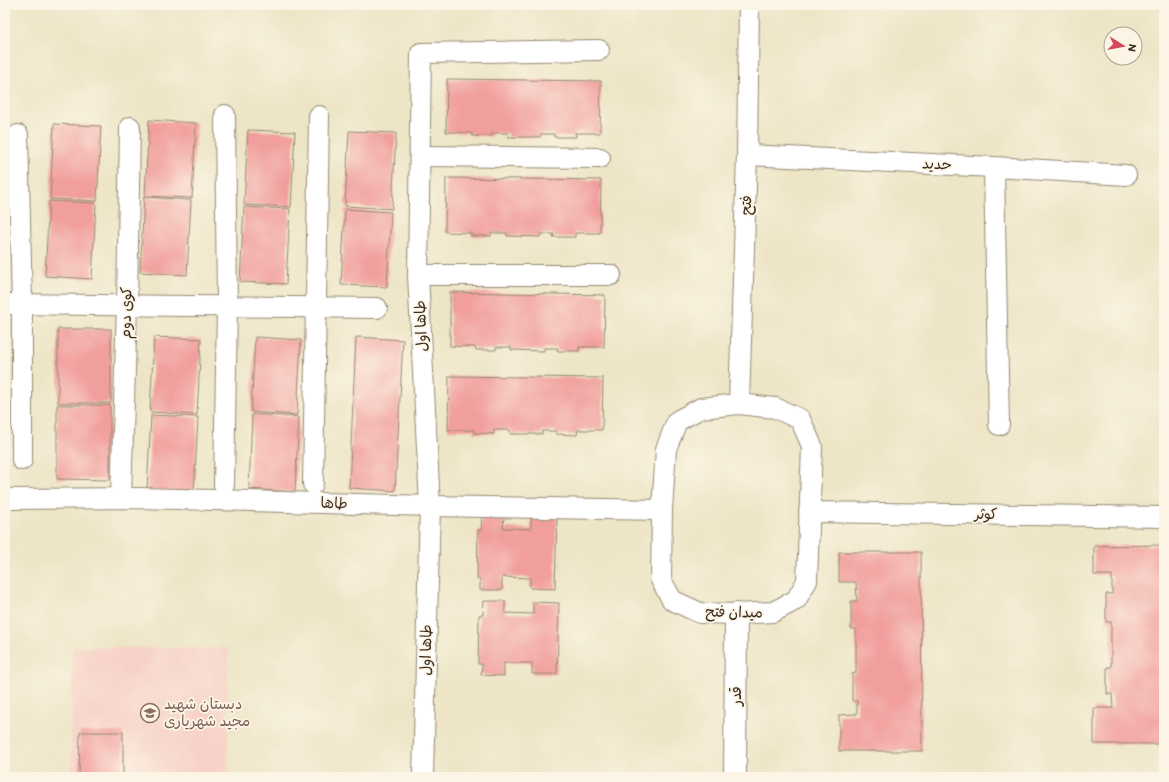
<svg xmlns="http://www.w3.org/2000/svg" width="1169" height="782" viewBox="0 0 1169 782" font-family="Itim,'Playpen Sans Arabic',sans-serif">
	<rect width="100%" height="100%" fill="#fcf5e5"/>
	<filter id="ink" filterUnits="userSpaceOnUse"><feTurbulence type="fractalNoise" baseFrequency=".025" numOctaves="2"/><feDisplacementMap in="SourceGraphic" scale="8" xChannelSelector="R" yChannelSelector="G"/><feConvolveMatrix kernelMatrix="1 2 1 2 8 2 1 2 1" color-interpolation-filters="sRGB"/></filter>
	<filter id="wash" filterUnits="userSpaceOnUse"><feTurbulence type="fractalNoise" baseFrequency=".012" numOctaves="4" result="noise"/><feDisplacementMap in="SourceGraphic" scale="16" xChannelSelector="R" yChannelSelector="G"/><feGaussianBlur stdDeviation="0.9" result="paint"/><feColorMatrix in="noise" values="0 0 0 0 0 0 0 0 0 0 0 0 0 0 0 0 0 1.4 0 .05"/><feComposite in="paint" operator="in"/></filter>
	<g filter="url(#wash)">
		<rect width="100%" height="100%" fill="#ede5c6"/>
		<!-- built -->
		<path fill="#f7d1c7" d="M72,647L228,648V777H71Z"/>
		<g id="blocks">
			<!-- building -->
			<g fill="#f19f9e">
				<path d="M447,79L601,81L600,133H575L576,137H554V134H541L540,137H508V133H492V136H472V133L446,132Z"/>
				<path d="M149,120L196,123L192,198L145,196Z"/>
				<path d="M54,124L101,126L97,201L50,199Z"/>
				<path d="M248,130L295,132L291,207L244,205Z"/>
				<path d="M349,131L396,133L392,209L345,206Z"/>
				<path d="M446,178L601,180L600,233H575V237H553L554,234H540V237L507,236V233H491V236H471V233L445,232Z"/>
				<path d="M144,197L191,200L187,275L140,272Z"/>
				<path d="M49,201L96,203L92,279L45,276Z"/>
				<path d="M244,207L290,209L286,284L240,282Z"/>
				<path d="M345,209L391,212L387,287L341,285Z"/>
				<path d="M450,292L605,295L604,347H579V351H557L558,348H544V351L511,350V347H496V350H476L475,347L450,346Z"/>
				<rect x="58" y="329" width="53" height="74"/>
				<path d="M154,337L201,339L197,415L150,412Z"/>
				<path d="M255,337L301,340L297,415L251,412Z"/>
				<path d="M356,337L403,340L395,491L349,488Z"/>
				<path d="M449,376L603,378L602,430H578L577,435L556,434V431H542V434H510V430H494V434L474,433V430H448Z"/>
				<path d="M57,405H110V480L57,479Z"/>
				<path d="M252,414L299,417L295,492L249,489Z"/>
				<path d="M151,415L198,417L194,493L147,490Z"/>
				<path d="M482,516H504L503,528L531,529V517H557L555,589L530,588V578L502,577V590H480V579H477L478,530H481Z"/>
				<path d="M1164,545V744H1094V708H1113L1112,694H1107V667H1111V622H1106V594H1112V575H1094V546Z"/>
				<path d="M839,552H921L922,751H839V715L857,714V701H852V674L856,673V629H851V601H857L856,582H839Z"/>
				<path d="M484,601H505V613L533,614V602L559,603L557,674H532V663H504V676L481,675L482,664H478L479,615H483Z"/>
				<path d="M80,732H123V777H79Z"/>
			</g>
		</g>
	</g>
	<g filter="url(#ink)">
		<use href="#blocks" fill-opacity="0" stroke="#948872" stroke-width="1"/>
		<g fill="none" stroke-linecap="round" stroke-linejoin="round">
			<!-- minor casing -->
			<g stroke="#948872" stroke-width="22">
				<g id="minor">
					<path d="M18,135L22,304V460"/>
					<path d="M747,155L994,167L1126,175"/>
					<path d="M420,156L600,158"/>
					<path d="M994,167L999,425"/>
					<path d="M418,275H611"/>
					<path d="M5,304L377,308"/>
					<path d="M739,404L775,408L800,419L812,446L807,581L796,600L773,612L736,614L700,613L672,600L661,580L662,510L666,449L677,421L701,408Z"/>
					<path d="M739,404L747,155L749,5"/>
					<path d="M313,484L319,116"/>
					<path d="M224,485L227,306L225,115"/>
					<path d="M121,498L127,305L130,127"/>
					<path d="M5,499L140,498L430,506L662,510"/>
					<path d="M809,512L1164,517"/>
					<path d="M423,777L430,506L418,275L421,53L599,50"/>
				</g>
			</g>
			<!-- tertiary casing -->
			<g stroke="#948872" stroke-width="24">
				<path id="tertiary" d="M735,777L736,614"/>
			</g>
			<!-- minor -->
			<use href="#minor" stroke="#fff" stroke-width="20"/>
			<!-- tertiary -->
			<use href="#tertiary" stroke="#fff" stroke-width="22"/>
		</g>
	</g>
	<!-- icons -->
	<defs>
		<g id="school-ring" transform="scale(1)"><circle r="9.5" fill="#fcf5e5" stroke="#8d6e63" stroke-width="1.5"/><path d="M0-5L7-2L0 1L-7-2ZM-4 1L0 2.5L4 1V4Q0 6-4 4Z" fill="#8d6e63"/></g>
	</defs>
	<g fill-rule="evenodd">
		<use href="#school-ring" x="150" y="713"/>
	</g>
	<g text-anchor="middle" stroke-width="3.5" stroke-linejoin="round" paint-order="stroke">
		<!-- street labels -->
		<g font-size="15" fill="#3b2a1e" stroke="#fcf5e5">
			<text transform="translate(937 164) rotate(3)" y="5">حدید</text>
			<text transform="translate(746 205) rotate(-88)" y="5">فتح</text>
			<text transform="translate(126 313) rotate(-89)" y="5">کوی دوم</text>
			<text transform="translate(421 326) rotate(-93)" y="5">طاها اول</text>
			<text transform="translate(334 503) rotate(2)" y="5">طاها</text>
			<text transform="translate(986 514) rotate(1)" y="5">کوثر</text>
			<text transform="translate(734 612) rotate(1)" y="5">میدان فتح</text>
			<text transform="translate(426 650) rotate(-89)" y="5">طاها اول</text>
			<text transform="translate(736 696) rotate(-90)" y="5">قدر</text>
		</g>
		<!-- education labels -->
		<g font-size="15" fill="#785e54" stroke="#fcf5e5" text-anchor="start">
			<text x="164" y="709">دبستان شهید<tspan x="164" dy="17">مجید شهریاری</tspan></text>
		</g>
	</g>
	<!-- margin -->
	<rect width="1169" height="782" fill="none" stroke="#fcf5e5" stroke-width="20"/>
	<!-- north arrow -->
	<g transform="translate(1123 46) rotate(101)"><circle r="19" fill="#fcf5e5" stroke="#afa495"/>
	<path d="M0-3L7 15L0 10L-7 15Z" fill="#d1495b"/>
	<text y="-6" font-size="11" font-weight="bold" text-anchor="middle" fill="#3b2a1e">N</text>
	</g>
</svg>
